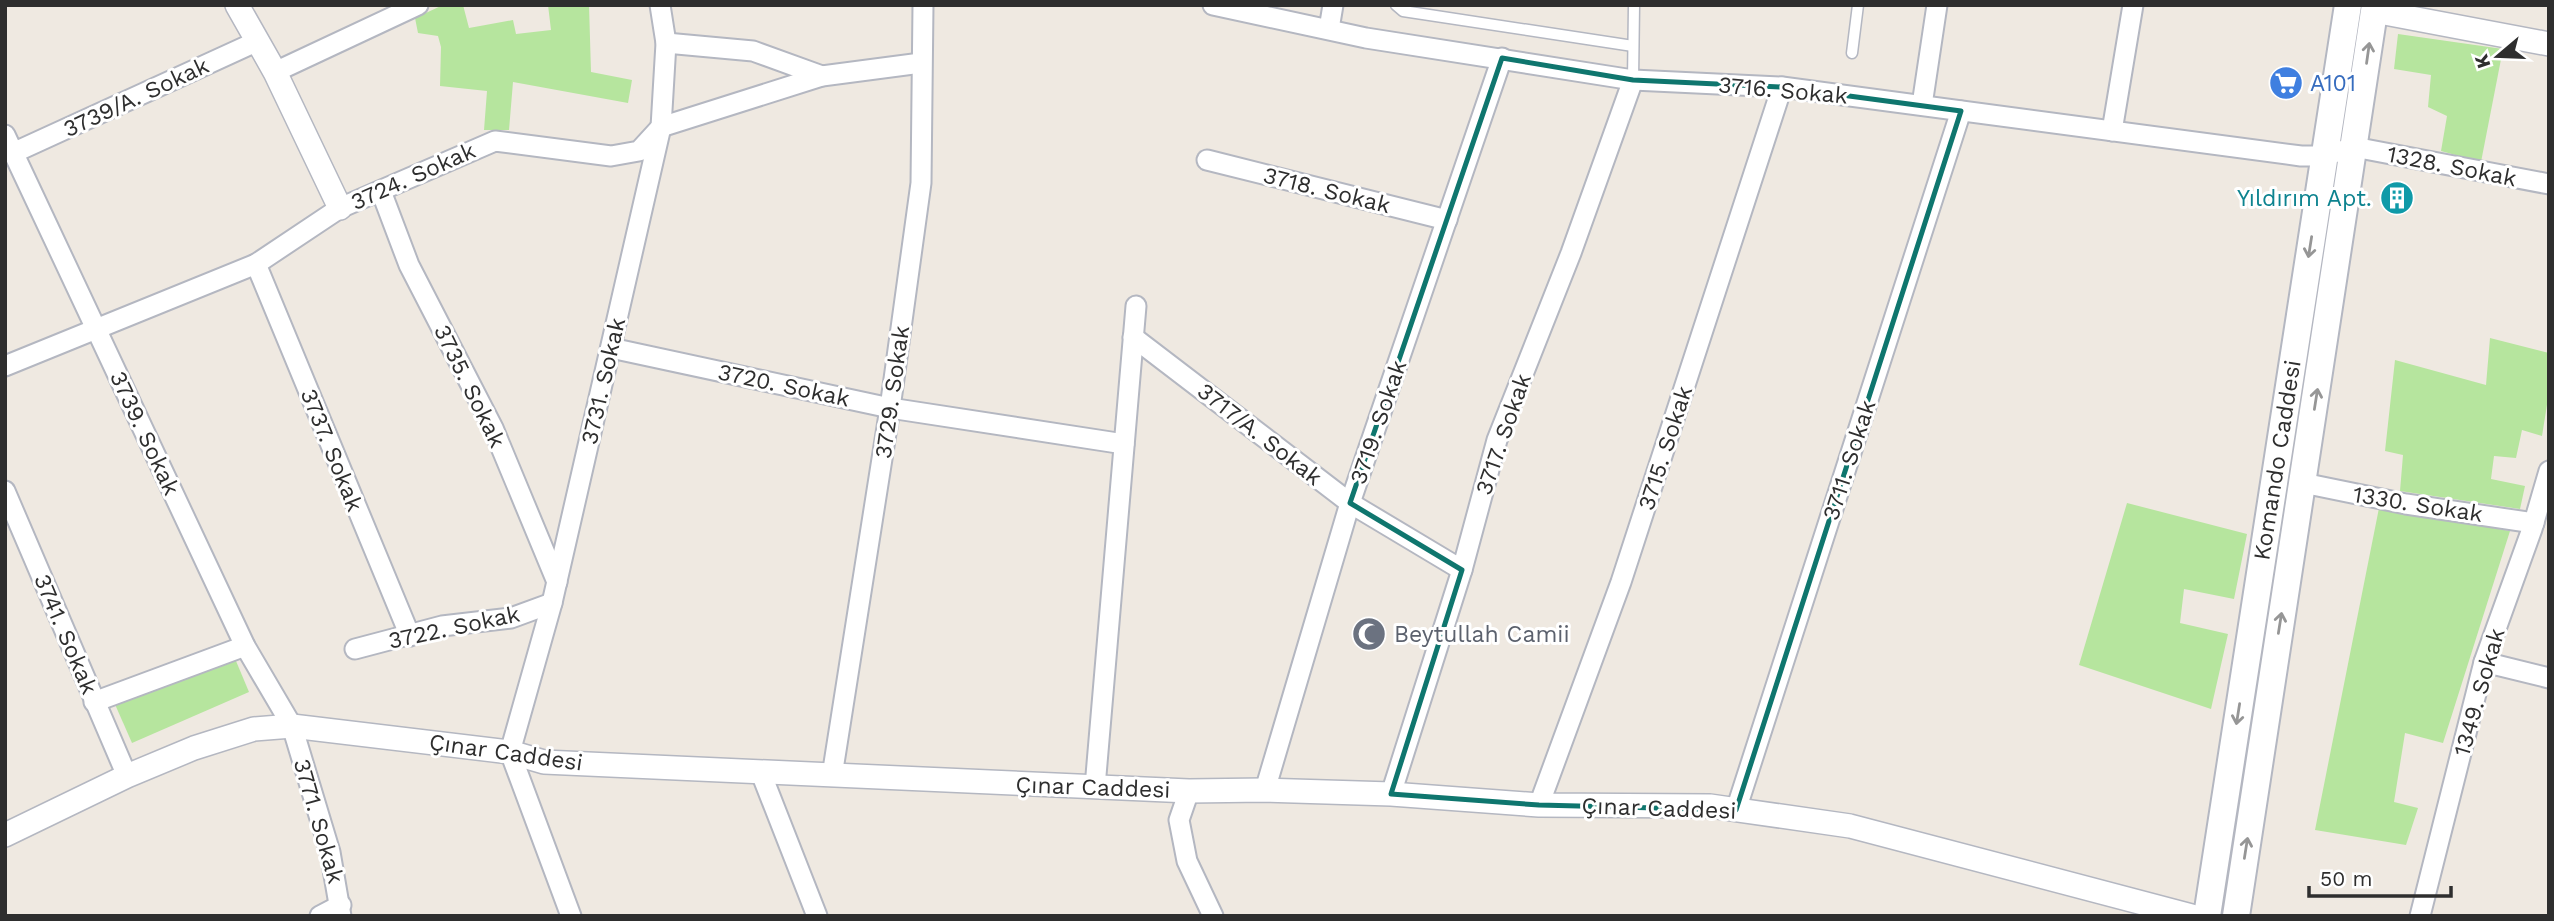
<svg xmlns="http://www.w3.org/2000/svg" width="2554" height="921" viewBox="0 0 2554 921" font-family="'Work Sans',sans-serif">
	<rect width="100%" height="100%" fill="#efe9e1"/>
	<!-- green -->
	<g fill="#b6e59e">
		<path d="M443,5H463L469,28L513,20L516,34L551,30L548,5H589L591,72L632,80L628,103L513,82L509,130H484L487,91L440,86L441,47L438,36L418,33L415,18Z"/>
		<path d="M2398,34L2503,49L2481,162L2441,151L2447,116L2428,107L2431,75L2394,69Z"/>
		<path d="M2490,338L2549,353V392L2542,436L2522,430L2516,458L2494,456L2491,479L2525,486L2520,509L2400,491L2403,455L2385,451L2395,360L2486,385Z"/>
		<path d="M2127,503L2247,534L2234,599L2184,589L2180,623L2228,634L2211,709L2079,665Z"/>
		<path d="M2379,508L2510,531L2443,743L2405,733L2394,802L2418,808L2406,845L2315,830Z"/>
		<path d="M232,659L236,661L249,692L132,743L114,702Z"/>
	</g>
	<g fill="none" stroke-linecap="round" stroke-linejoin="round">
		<!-- service casing -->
		<g stroke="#b4b7c1" stroke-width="13">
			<g id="service">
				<path d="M1396,5L1403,11L1633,46"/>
				<path d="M1852,53L1858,5"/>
				<path d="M1633,80L1634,5"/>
			</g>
		</g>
		<!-- minor casing -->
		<g stroke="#b4b7c1" stroke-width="23">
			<g id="minor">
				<path d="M1213,5L1366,38L1633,80L1782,87L2301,156H2324L2354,147L2549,184"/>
				<path d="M1329,29L1333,5"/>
				<path d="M666,43L753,51L822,76"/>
				<path d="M275,72L418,5"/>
				<path d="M1922,105L1937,5"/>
				<path d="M2112,131L2133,5"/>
				<path d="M5,135L245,646L292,726L330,852L341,916"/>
				<path d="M13,153L258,41"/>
				<path d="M1207,160L1447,220"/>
				<path d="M381,191L409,265L493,428L557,582"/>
				<path d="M256,264L410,636"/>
				<path d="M1133,337L1350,503L1462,570"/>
				<path d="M611,348L890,408L1124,444"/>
				<path d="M5,366L256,264L340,208L495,141L611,156L639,151L661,127L822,76L921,63"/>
				<path d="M2303,483L2406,504L2534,523"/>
				<path d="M5,491L127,776"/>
				<path d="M355,649L442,626L511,618L552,603"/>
				<path d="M2484,662L2549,678"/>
				<path d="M94,702L245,646"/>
				<path d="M761,773L817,916"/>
				<path d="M832,776L890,408L921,183L923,5"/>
				<path d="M1095,787L1136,306"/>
				<path d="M1265,790L1350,503L1502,58"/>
				<path d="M1189,791L1179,820L1187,861L1213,916"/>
				<path d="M1391,794L1462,570L1497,440L1571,253L1633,80"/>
				<path d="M1539,805L1621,582L1782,87"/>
				<path d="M1736,810L1961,111"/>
				<path d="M320,916L341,905"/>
				<path d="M571,916L510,752L552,603L661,127L666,43L660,5"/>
				<path d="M2420,916L2484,662L2532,529L2549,471"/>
			</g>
		</g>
		<!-- tertiary casing -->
		<g stroke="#b4b7c1" stroke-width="26">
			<g id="tertiary">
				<path d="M237,5L275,72L340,208"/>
				<path d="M2374,11L2549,44"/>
				<path d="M5,835L127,776L194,748L254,729L292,726L510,752L544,762L1189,791L1265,790L1391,794L1539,805L1710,806L1850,826L2192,916"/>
			</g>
		</g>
		<!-- secondary casing -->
		<g stroke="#b4b7c1" stroke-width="30">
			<g id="secondary">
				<path d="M2207,916L2348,5"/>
				<path d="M2236,916L2375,5"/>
			</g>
		</g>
		<!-- service -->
		<use href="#service" stroke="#fff" stroke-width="10"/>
		<!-- minor -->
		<use href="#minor" stroke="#fff" stroke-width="19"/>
		<!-- tertiary -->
		<use href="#tertiary" stroke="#fff" stroke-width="23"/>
		<!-- secondary -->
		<use href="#secondary" stroke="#fff" stroke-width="26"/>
	</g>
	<!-- one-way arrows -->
	<defs><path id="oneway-shaft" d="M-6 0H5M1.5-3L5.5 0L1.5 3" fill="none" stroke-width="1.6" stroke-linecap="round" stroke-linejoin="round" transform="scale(1.75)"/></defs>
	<g stroke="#969696">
		<use href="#oneway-shaft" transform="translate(2368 53) rotate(-82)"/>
		<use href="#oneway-shaft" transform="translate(2310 247) rotate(99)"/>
		<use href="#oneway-shaft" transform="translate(2316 399) rotate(-81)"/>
		<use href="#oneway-shaft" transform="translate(2280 623) rotate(-81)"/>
		<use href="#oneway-shaft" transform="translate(2238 714) rotate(99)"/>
		<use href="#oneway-shaft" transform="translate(2246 848) rotate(-81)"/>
	</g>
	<!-- marked area -->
	<path fill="none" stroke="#0f766e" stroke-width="5" stroke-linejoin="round" d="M1502,58L1633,80L1782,87L1961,111L1736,810L1539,805L1391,794L1462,570L1350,503Z"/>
	<!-- icons -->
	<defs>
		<g id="supermarket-disc" transform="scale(1.75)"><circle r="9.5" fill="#3f7fe0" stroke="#fff"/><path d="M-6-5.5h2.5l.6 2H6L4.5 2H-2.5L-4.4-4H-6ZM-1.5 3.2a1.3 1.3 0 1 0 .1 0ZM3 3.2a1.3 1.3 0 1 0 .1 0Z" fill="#fff"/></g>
		<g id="building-disc" transform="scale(1.75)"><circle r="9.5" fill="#0f9aa8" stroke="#fff"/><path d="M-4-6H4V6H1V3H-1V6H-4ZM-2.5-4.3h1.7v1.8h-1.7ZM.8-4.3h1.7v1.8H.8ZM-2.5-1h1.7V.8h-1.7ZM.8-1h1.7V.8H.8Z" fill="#fff"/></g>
		<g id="mosque-disc" transform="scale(1.75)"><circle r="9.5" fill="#6b7280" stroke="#fff"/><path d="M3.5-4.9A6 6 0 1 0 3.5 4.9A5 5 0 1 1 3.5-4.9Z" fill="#fff"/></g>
	</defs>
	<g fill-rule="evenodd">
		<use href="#supermarket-disc" x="2286" y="83"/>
		<use href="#building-disc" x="2397" y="198"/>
		<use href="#mosque-disc" x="1369" y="634"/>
	</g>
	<g text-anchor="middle" stroke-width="6" stroke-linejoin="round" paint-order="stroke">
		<!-- shop labels -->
		<g font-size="23" fill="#366cbe" stroke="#fff" text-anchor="start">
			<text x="2310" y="91">A101</text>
		</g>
		<!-- street labels -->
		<g font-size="23" fill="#2e2e2e" stroke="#fff">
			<text transform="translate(1783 90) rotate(5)" y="8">3716. Sokak</text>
			<text transform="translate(136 97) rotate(-25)" y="8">3739/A. Sokak</text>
			<text transform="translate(2452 166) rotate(11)" y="8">1328. Sokak</text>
			<text transform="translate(413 176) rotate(-24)" y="8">3724. Sokak</text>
			<text transform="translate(1327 190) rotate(14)" y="8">3718. Sokak</text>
			<text transform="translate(603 381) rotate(-77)" y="8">3731. Sokak</text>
			<text transform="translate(784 385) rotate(12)" y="8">3720. Sokak</text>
			<text transform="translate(470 386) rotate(64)" y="8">3735. Sokak</text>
			<text transform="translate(892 392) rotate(-82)" y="8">3729. Sokak</text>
			<text transform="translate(1378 422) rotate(-71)" y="8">3719. Sokak</text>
			<text transform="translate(145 433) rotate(65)" y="8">3739. Sokak</text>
			<text transform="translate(1260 434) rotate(38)" y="8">3717/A. Sokak</text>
			<text transform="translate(1503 434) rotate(-71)" y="8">3717. Sokak</text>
			<text transform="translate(1665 448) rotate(-72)" y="8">3715. Sokak</text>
			<text transform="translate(332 450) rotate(68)" y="8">3737. Sokak</text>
			<text transform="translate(1849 460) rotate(-72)" y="8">3711. Sokak</text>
			<text transform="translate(2277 460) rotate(-81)" y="8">Komando Caddesi</text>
			<text transform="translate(2418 504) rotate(9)" y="8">1330. Sokak</text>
			<text transform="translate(454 627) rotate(-12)" y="8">3722. Sokak</text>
			<text transform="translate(66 634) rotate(67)" y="8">3741. Sokak</text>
			<text transform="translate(2479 692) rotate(-74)" y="8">1349. Sokak</text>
			<text transform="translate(506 752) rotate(8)" y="8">Çınar Caddesi</text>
			<text transform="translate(1093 787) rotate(2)" y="8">Çınar Caddesi</text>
			<text transform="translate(1659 808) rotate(2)" y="8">Çınar Caddesi</text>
			<text transform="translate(319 821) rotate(74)" y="8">3771. Sokak</text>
		</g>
		<!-- culture labels -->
		<g font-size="23" fill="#0d838f" stroke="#fff" text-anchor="end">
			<text x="2372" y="206">Yıldırım Apt.</text>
		</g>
		<!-- worship labels -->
		<g font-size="23" fill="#5b616d" stroke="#fff" text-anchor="start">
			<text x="1394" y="642">Beytullah Camii</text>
		</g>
	</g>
	<!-- border -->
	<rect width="2554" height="921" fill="none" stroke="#2e2e2e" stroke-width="14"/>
	<!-- north arrow -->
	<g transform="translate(2498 56) rotate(251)" stroke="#ffffff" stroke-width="5" paint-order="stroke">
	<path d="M0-5L12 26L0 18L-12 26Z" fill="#2e2e2e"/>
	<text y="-10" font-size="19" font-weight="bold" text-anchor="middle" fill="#2e2e2e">K</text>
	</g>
	<!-- scale -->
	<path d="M2309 886v10h142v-10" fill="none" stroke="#2e2e2e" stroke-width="3.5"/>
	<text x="2320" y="886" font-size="21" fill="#2e2e2e" stroke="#ffffff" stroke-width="5" paint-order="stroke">50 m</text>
</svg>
